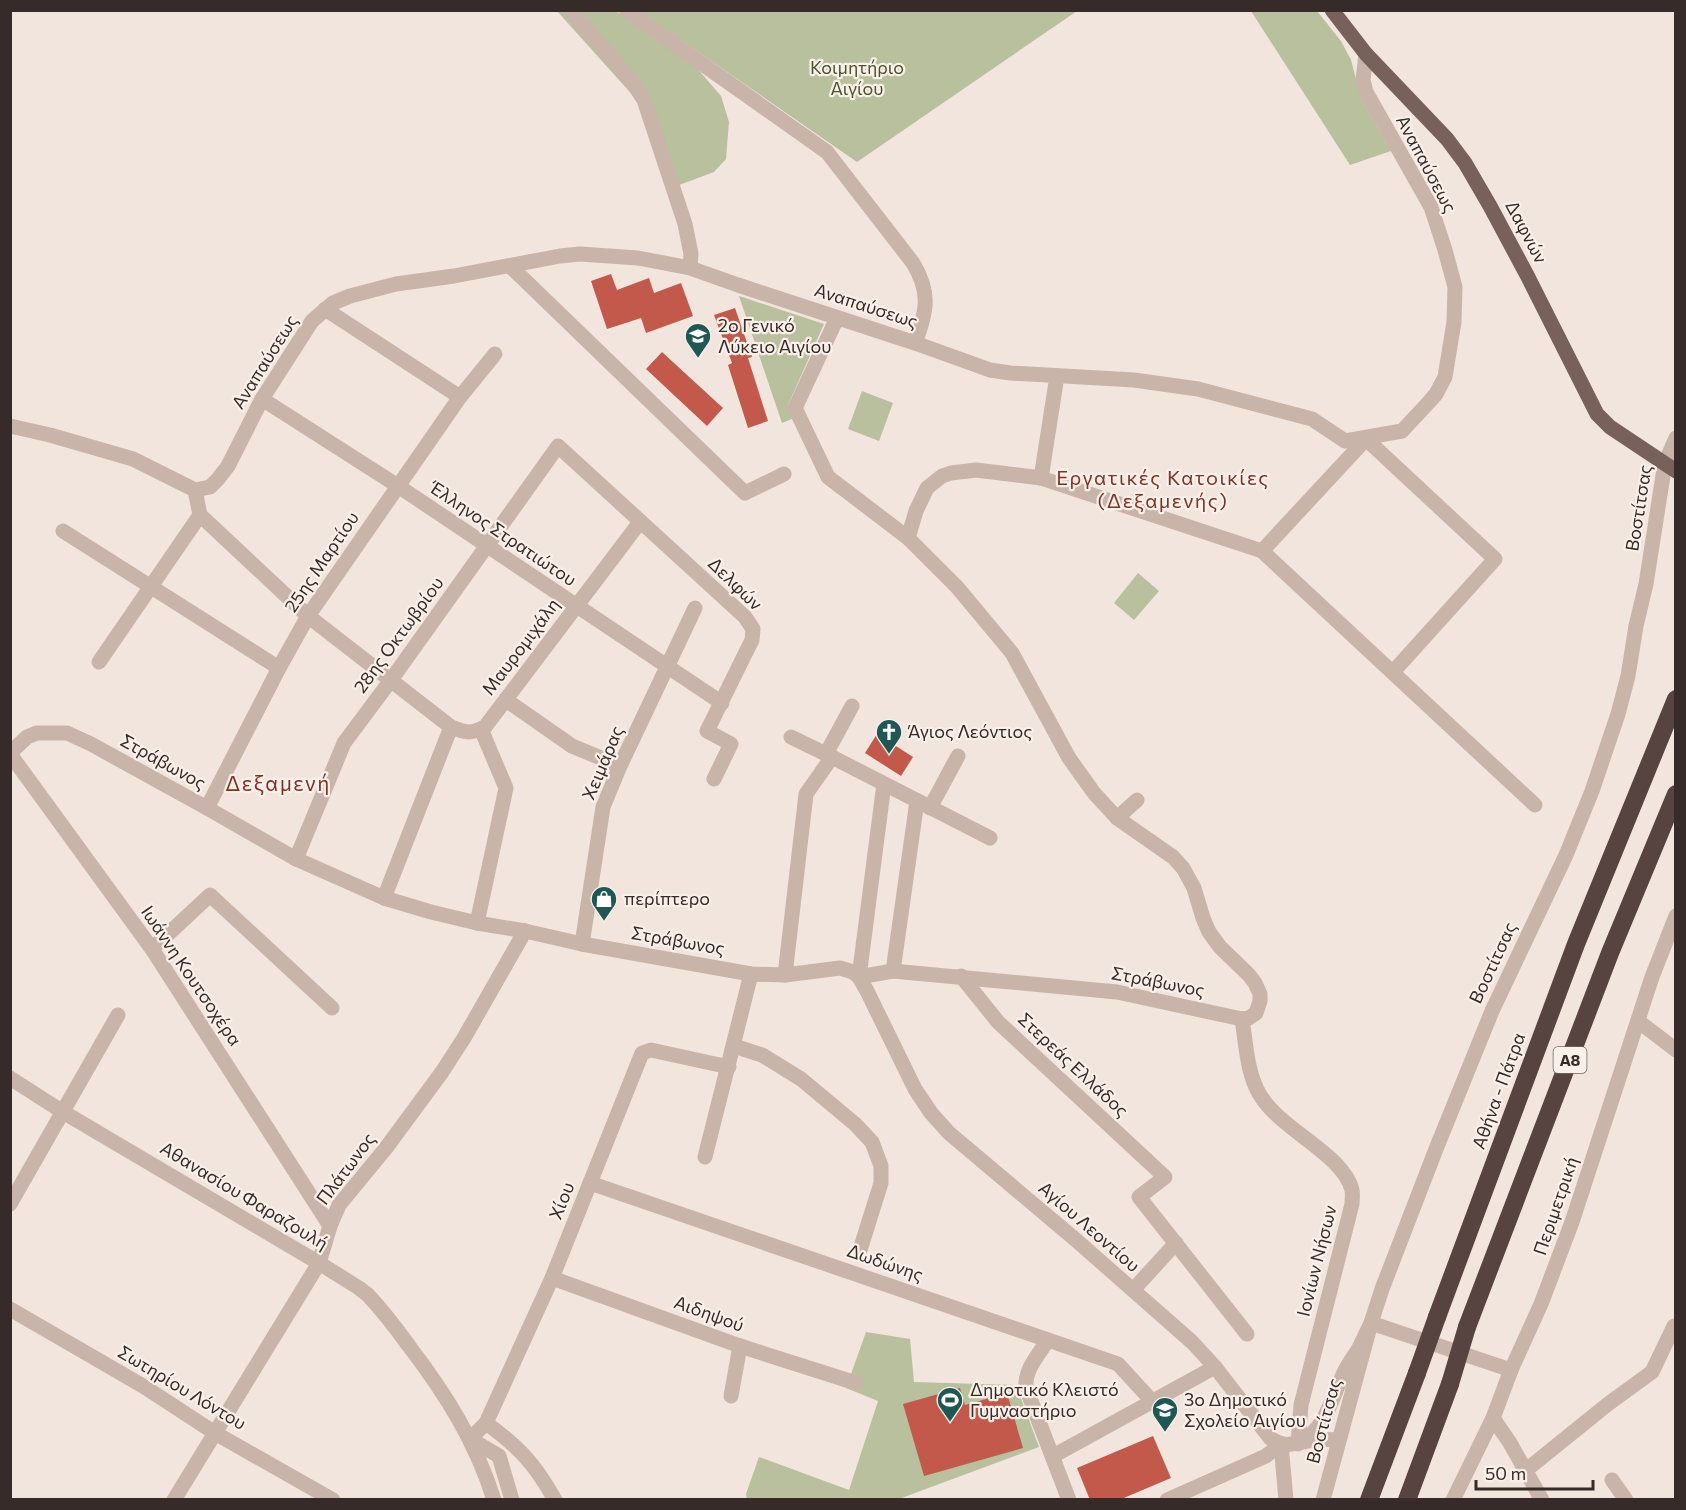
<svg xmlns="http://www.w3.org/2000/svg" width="1686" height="1510" viewBox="0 0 1686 1510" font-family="Commissioner,sans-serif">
	<rect width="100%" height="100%" fill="#f1e5dd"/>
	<!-- green -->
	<g fill="#b8c09d">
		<path d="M557,11H616L695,66L721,96L729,122L726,159L714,172L679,185L637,100Z"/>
		<path d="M639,11H1077L857,162Z"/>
		<path d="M1251,11H1317L1341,41L1351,60L1361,98L1391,151L1350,165Z"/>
		<path d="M739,296L824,324L788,405L792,419L782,423Z"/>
		<path d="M862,391L893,403L879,441L848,429Z"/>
		<path d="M1138,573L1159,591L1134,620L1114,603Z"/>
		<path d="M866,1332L910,1339L914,1382L1016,1385L1039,1447L899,1499L747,1500L746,1494L759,1457L849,1490L878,1401L846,1388Z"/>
	</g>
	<!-- building -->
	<g fill="#c2594a">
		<path d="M611,274L617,290L649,278L654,293L681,283L693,316L646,333L641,318L607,329L591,281Z"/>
		<path d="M735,308L752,357L748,358L768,421L748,428L728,365L732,363L714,315Z"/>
		<path d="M662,352L723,408L707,426L646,369Z"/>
		<path d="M877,734L913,757L901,776L865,753Z"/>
		<path d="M960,1388L965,1405L1007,1393L1023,1448L924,1476L903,1404Z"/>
		<path d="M1153,1436L1171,1478L1119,1500H1090L1077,1468Z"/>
	</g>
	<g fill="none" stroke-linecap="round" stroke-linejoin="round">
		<!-- minor -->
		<g stroke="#c9b4a9" stroke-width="15">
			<path d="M570,10L633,83L644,100L685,224L691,254L690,268"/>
			<path d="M626,10L827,152L913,263C931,293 927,311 915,343"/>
			<path d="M510,266L745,493L784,474"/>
			<path d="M325,309L460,397"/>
			<path d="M837,318L795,408L828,477L908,538L916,511L927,488L942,476L951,473L976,470L1041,478L1262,551"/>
			<path d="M262,399L398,486L722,703"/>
			<path d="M10,426L50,435L133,459L195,490L210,487L218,479L228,466L262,399L312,321L333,303L350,296L396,284L454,276L560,256L580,254L638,258L690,268L738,285L915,343L990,370L1010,373L1134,380L1198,389L1312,419L1345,441L1402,431L1430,401L1436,394L1445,377L1454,322L1455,287L1445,250L1431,207L1366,92L1363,80L1366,54"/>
			<path d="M1366,439L1262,551L1535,805"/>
			<path d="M1366,439L1495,559L1393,672"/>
			<path d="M1041,478L1057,376"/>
			<path d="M195,490L200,515L308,616L451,727C466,733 470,734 485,727L640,522"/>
			<path d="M63,531L279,668"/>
			<path d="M99,662L200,515"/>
			<path d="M506,700L572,746L620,766"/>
			<path d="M791,737L832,757L990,838"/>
			<path d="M10,753L27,737L37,733H67L91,744L207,808L296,859L384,898L431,912L477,923L525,931L582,944L751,974L785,975L840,968L853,972L859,977L867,991L915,1089L931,1113L949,1133L1076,1240L1192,1342L1215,1367L1270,1438C1286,1449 1292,1443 1308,1441C1319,1439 1328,1439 1338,1440"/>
			<path d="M10,754L152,949L330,1226"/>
			<path d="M826,754L852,706"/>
			<path d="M207,808L279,668L308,616L460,397L495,354"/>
			<path d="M930,808L958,756"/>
			<path d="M1117,818L1137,800"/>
			<path d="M296,859L344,743L391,680L558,446L745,617L753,629L752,640L707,731L731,744L714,779"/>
			<path d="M384,898L451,727"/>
			<path d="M477,923L506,788L481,729"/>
			<path d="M582,944L603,807L620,766L695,608"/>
			<path d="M152,949L210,895L332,1008"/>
			<path d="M893,971L917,801"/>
			<path d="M785,975L806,794L832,757"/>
			<path d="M961,976L998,1022L1165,1177L1139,1197L1247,1334"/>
			<path d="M859,977L893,971L1117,992L1242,1019L1249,1018L1256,1013L1260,1001V994L1255,983L1249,975L1220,947L1209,932L1203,918L1194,888L1183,868L1173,857L1117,818L1094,793L1069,758L1012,653L957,587L908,538"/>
			<path d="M859,977L884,784"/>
			<path d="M1242,1019C1246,1044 1247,1074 1260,1095C1281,1130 1344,1155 1352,1190C1353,1195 1352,1199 1352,1204L1301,1405L1298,1444"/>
			<path d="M1638,1021L1676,1050"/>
			<path d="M734,1046L762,1055L801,1079L855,1124L872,1142L881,1166V1183L860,1250"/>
			<path d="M10,1078L63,1112L319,1263L359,1288L368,1295C383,1311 396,1328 409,1346C445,1393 476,1442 494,1500"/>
			<path d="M705,1157L751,974"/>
			<path d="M590,1183L1118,1364L1152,1401"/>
			<path d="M10,1204L118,1015"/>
			<path d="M552,1278L740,1346L856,1383"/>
			<path d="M1133,1290L1176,1243"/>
			<path d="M10,1309L143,1386L215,1433L333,1500"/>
			<path d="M1048,1340C1039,1354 1024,1370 1026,1388L1069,1500"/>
			<path d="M731,1396L740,1346"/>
			<path d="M1493,1418L1510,1443L1542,1500"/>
			<path d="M486,1423C519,1447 535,1464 555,1500"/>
			<path d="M1304,1441C1327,1423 1330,1402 1342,1377C1346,1366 1353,1358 1359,1348C1363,1340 1367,1331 1371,1323L1511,1370"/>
			<path d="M1281,1444L1286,1500"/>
			<path d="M1053,1456L1215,1367"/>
			<path d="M1525,1471L1608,1404L1652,1372L1674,1326"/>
			<path d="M1612,1480L1626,1500"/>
			<path d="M174,1500L319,1263L330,1226L339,1205L386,1148L442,1072L464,1038L525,931"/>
			<path d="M512,1500L499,1456L470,1439L486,1423L552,1278L642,1053L651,1050L729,1067"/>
			<path d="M1167,1500L1266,1456L1281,1444"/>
			<path d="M1323,1500L1371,1323L1382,1289L1436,1149L1492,1011L1566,855L1592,791L1618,714L1628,676L1636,626L1646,584L1665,463L1676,438"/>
			<path d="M1453,1500L1493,1418L1511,1370L1541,1304L1572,1222L1652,977L1676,916"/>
		</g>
		<!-- major -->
		<path stroke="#78615a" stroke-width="15" d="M1332,10L1366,54L1447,139L1465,163L1490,206L1528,277L1597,414L1610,427L1676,471"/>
		<!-- highway -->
		<g stroke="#574440" stroke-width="18">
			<path d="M1437,1317L1576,944L1676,699"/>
			<path d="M1467,1327L1610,953L1676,794"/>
			<path d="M1369,1500L1417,1373"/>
			<path d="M1407,1500L1450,1384"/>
		</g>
		<!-- highway-bridge -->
		<g stroke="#574440" stroke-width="18">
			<path d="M1417,1373L1437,1317"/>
			<path d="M1450,1384L1467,1327"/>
		</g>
	</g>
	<!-- icons -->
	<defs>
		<g id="school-pin" transform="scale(1.35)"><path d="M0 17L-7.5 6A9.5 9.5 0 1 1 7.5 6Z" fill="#1f5754" stroke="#f9f0e9"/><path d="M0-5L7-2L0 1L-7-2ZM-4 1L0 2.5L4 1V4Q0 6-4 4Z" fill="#fff"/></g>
		<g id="church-pin" transform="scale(1.35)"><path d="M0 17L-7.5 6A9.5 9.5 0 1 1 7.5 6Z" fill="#1f5754" stroke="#f9f0e9"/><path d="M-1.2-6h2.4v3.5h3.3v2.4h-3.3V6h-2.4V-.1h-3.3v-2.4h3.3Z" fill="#fff"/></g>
		<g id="shop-pin" transform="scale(1.35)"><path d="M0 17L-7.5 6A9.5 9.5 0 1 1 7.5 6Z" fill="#1f5754" stroke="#f9f0e9"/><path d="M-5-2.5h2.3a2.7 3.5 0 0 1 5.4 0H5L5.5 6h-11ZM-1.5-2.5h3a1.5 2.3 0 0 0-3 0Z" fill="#fff"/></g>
		<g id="stadium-pin" transform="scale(1.35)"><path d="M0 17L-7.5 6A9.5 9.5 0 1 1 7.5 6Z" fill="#1f5754" stroke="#f9f0e9"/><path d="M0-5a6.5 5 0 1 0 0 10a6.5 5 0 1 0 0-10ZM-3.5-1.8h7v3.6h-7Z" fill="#fff"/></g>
	</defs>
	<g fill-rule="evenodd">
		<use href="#school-pin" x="698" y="336"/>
		<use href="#church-pin" x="889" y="732"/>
		<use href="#shop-pin" x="604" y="899"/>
		<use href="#stadium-pin" x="950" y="1400"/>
		<use href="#school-pin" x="1165" y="1410"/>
	</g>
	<g text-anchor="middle" stroke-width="4.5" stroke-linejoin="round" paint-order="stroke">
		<!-- shield labels -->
		<rect fill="#f9f0e9" stroke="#716663" stroke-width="1.5" x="1553.5" y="1047" width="33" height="26" rx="4.5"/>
		<g font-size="16" font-weight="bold" fill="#372b29">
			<text x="1570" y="1066">Α8</text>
		</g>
		<!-- park labels -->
		<g font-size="18" fill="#4a542d" stroke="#f9f0e9">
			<text x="857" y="74">Κοιμητήριο<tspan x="857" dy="21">Αιγίου</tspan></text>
		</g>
		<!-- street labels -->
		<g font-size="18" fill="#372b29" stroke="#f9f0e9">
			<text transform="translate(1426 164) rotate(62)" y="6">Αναπαύσεως</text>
			<text transform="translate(1526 232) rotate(62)" y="6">Δαφνών</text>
			<text transform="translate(866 306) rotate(18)" y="6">Αναπαύσεως</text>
			<text transform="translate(265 362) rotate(-58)" y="6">Αναπαύσεως</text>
			<text transform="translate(1639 508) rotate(-81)" y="6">Βοστίτσας</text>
			<text transform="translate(503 534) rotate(34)" y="6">Έλληνος Στρατιώτου</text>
			<text transform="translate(322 562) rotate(-56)" y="6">25ης Μαρτίου</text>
			<text transform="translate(735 584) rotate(44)" y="6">Δελφών</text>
			<text transform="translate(399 635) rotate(-54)" y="6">28ης Οκτωβρίου</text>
			<text transform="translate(521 647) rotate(-53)" y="6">Μαυρομιχάλη</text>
			<text transform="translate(163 762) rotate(29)" y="6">Στράβωνος</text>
			<text transform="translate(603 763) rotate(-67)" y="6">Χειμάρας</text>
			<text transform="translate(678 941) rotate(10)" y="6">Στράβωνος</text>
			<text transform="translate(1493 963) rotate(-65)" y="6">Βοστίτσας</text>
			<text transform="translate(191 976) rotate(56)" y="6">Ιωάννη Κουτσοχέρα</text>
			<text transform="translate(1158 982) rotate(11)" y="6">Στράβωνος</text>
			<text transform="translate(1073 1065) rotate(43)" y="6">Στερεάς Ελλάδος</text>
			<text transform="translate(1499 1091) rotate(-70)" y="6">Αθήνα - Πάτρα</text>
			<text transform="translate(346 1169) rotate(-53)" y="6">Πλάτωνος</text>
			<text transform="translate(244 1196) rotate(31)" y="6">Αθανασίου Φαραζουλή</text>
			<text transform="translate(562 1201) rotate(-68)" y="6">Χίου</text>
			<text transform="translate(1556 1206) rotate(-71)" y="6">Περιμετρική</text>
			<text transform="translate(1089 1227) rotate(41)" y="6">Αγίου Λεοντίου</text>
			<text transform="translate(1317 1261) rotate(-76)" y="6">Ιονίων Νήσων</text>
			<text transform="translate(885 1263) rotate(19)" y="6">Δωδώνης</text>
			<text transform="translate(709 1314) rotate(20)" y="6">Αιδηψού</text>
			<text transform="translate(182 1388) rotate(31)" y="6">Σωτηρίου Λόντου</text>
			<text transform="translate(1324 1421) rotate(-75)" y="6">Βοστίτσας</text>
		</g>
		<!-- poi labels -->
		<g font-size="18" fill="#372b29" stroke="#f9f0e9" text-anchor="start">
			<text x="718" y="332">2ο Γενικό<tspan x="718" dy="21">Λύκειο Αιγίου</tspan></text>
			<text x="908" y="738">Άγιος Λεόντιος</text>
			<text x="624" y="905">περίπτερο</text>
			<text x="970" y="1396">Δημοτικό Κλειστό<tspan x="970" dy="21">Γυμναστήριο</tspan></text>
			<text x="1184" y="1406">3ο Δημοτικό<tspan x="1184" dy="21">Σχολείο Αιγίου</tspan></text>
		</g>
		<!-- neighbourhood labels -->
		<g font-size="20" letter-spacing="1.5" fill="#833024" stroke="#f9f0e9">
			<text x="1163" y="485">Εργατικές Κατοικίες<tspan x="1163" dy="23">(Δεξαμενής)</tspan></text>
		</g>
		<!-- quarter labels -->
		<g font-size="21" letter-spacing="1.5" fill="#833024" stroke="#f9f0e9">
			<text x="278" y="791">Δεξαμενή</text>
		</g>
	</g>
	<!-- border -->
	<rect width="1686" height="1510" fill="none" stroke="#372b29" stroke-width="24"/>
	<!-- scale -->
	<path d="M1476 1480v9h117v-9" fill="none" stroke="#372b29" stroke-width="3"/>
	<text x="1485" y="1480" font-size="18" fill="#372b29" stroke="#f9f0e9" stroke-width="4.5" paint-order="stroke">50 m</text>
</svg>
